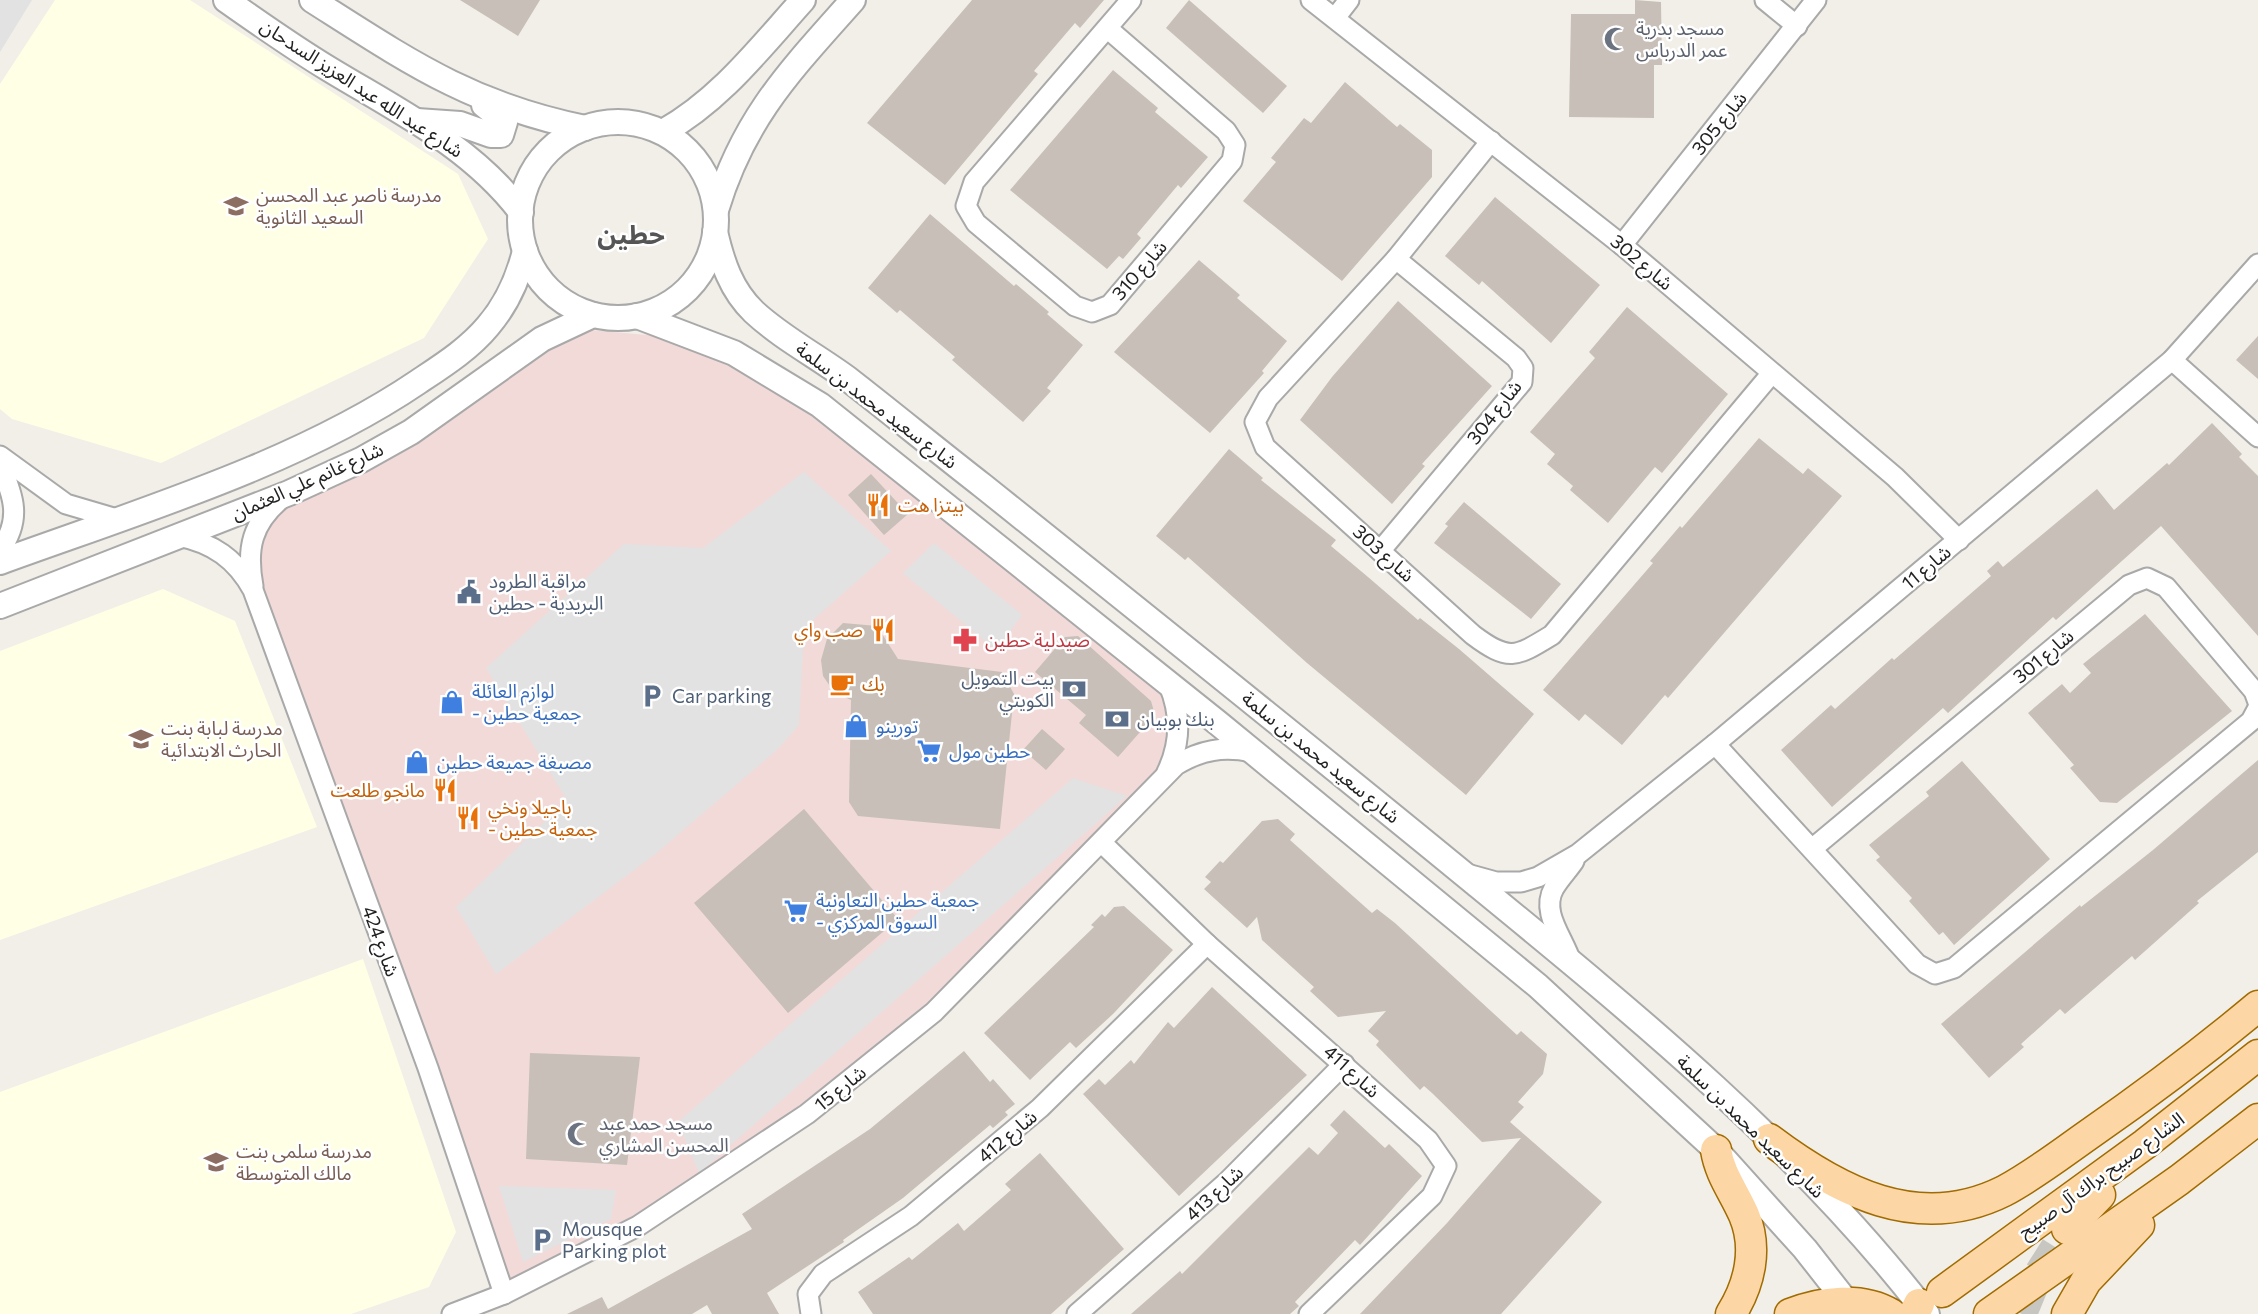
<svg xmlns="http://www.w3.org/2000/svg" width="2258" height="1314" viewBox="0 0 2258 1314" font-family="Commissioner,'Noto Sans Arabic',sans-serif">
	<rect width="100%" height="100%" fill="#f2efe9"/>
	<!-- commercial -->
	<path fill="#f2dad9" d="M579,329L670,337L726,357L794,397L1156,687L1166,698L1174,737L1157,771L873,1062L638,1226L504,1294L253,590L251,541L293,500L518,362Z"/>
	<!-- education -->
	<g fill="#ffffe5">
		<path d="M55,0H190L458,174L488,239L424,338L161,463L12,419L0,409V84Z"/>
		<path d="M163,589L235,621L317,827L0,940V651Z"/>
		<path d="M363,959L456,1232L429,1287L351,1314H0V1092Z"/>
	</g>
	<!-- parking -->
	<g fill="#e2e2e2">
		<path d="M0,0H32L0,52Z"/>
		<path d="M804,472L891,551L804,628L799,725L777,750L654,855L496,974L456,907L567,800L486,668L624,544L703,548Z"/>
		<path d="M934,543L1022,615L996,650L903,573Z"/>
		<path d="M1073,778L1127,796L699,1173L678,1122Z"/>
		<path d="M499,1186L616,1190L611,1219L523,1262Z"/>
	</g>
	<!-- building -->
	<g fill="#c7bfb8">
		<path d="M460,0H540L518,36Z"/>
		<path d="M972,0H1104L1080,28L1075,23L1034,71L1038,74L945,185L867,123Z"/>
		<path d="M1189,0L1287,86L1263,113L1166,28Z"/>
		<path d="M1635,0L1661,2L1662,65H1654V118L1569,117L1571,14H1635Z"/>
		<path d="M1113,70L1158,108L1155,112L1208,157L1181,188L1178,185L1137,234L1141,238L1123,259L1119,256L1107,269L1010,190Z"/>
		<path d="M1345,82L1397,127L1400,124L1432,150V177L1342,281L1243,201L1276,162L1271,158L1304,118L1311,123Z"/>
		<path d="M1495,197L1600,285L1551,343L1482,281L1479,285L1445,256Z"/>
		<path d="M930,214L1014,286L1016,284L1049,312L1047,314L1083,345L1047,388L1051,391L1023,422L952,360L955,357L900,310L897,313L868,288Z"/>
		<path d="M1199,260L1240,295L1237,298L1287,341L1262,371L1264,373L1210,433L1114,352Z"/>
		<path d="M1398,301L1492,386L1422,464L1425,466L1392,504L1300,420L1332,377Z"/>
		<path d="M1627,307L1728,394L1662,473L1655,467L1608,523L1570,490L1573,486L1547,464L1555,454L1530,432L1595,358L1589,352Z"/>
		<path d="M2258,336V379L2236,360Z"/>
		<path d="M2212,423L2242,454L2239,457L2258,476V636L2161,526L2056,620L2053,617L1948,713L1943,708L1832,807L1781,750L1831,705L1835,709L1892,658L1894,660L1991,576L1987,571L1998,561L2003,567L2097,489L2114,510L2167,463L2169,465Z"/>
		<path d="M1759,438L1803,474L1808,468L1842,496L1668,698L1665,695L1622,745L1585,714L1579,721L1543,690L1653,563L1650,561L1680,526L1682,528Z"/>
		<path d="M1229,449L1263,478L1261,480L1336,540L1331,546L1368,577L1418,620L1420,618L1459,649L1534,714L1466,795L1307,663L1188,557L1185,560L1156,536Z"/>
		<path d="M871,474L908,514L884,535L848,495Z"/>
		<path d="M1464,502L1561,584L1531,619L1434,543L1448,526L1445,524Z"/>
		<path d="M2145,614L2232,711L2117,803L2100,802L2070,768L2074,765L2028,713L2062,684L2070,693L2091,673L2083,664Z"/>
		<path d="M843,623L877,626L898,659L1002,672L1014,694L1000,829L858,816L849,802L851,700L834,692L823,676L821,660L827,639Z"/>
		<path d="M1078,636L1151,701L1155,715L1118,757L1079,723L1086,715L1035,672L1065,637Z"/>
		<path d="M1042,729L1065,749L1046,770L1023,750Z"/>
		<path d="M2258,760V852L2197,901L2199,903L2135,960L2132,956L2065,1014L2060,1009L2021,1044L2024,1047L1989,1078L1941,1024L2080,905L2081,907L2153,850Z"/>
		<path d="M1962,761L2050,859L1954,945L1943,932L1939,935L1909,901L1912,898L1876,860L1880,857L1869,845L1929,796L1926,792Z"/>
		<path d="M804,809L898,919L788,1013L694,903Z"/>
		<path d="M1278,819L1295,834L1290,840L1336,881L1372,913L1377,909L1395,923L1517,1035L1521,1031L1547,1054L1543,1074L1518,1102L1524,1107L1510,1122L1602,1202L1501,1314H1360L1447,1223L1521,1138L1482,1142L1432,1093L1424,1086L1420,1090L1376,1045L1379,1041L1368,1031L1386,1011L1338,1017L1310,991L1314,987L1262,940L1257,917L1247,928L1204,889L1211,882L1205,877L1220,861L1223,863L1262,821Z"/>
		<path d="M1124,906L1173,950L1113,1014L1076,1048L1070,1042L1030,1080L984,1033L1094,927L1091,925L1102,914L1105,917L1114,907Z"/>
		<path d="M1212,987L1307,1075L1179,1196L1083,1094L1099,1079L1105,1085L1131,1060L1134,1064L1168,1022L1174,1028Z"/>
		<path d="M964,1051L990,1082L993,1079L1015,1104L1005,1112L1008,1115L993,1128L990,1125L903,1198L843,1240L844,1242L767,1293L779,1314H712L707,1305L692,1314H567L602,1297L608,1309L752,1229L742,1214L870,1129Z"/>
		<path d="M530,1053L640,1057L627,1165L526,1159Z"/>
		<path d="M1344,1110L1385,1148L1389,1144L1422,1176L1360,1245L1355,1240L1295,1302L1299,1306L1290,1314H1131L1180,1271L1182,1274L1309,1147L1318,1155L1338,1133L1330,1125Z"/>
		<path d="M1040,1153L1124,1249L1051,1314H873L858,1292L909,1257L912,1260L958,1223L964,1231L1011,1190L1005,1184Z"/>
	</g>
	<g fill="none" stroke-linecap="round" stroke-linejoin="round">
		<!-- primary-tunnel -->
		<path stroke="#c8c6c1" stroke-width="30" stroke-dasharray="30 15" stroke-linecap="butt" d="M2022,1314L2038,1275L2067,1229"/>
		<!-- minor casing -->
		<g stroke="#a9a9a9" stroke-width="23">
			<g id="minor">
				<path d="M1311,0L1622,245L1895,477L1959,540"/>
				<path d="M1765,0L1797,26"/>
				<path d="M1335,18L1349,0"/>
				<path d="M1107,28L1226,131L1235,145L1232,161L1110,305L1092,312L1075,306L976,223L966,206L974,182L1131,0"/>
				<path d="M1491,141L1396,259L1268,398L1255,422L1265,447L1473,635C1509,662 1516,657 1552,635L1772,373"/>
				<path d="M1622,245L1816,0"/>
				<path d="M2172,360L2258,437"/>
				<path d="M0,456L66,504L117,519"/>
				<path d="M0,465C14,496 22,520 0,550"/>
				<path d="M178,536C213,543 236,559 253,590L428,1068L504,1294"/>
				<path d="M1381,550L1522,382L1523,368L1516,358L1396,259"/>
				<path d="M253,586C246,548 252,523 282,498"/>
				<path d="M1715,744L1917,964L1935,974L1954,968L2251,721L2258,708"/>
				<path d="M1167,772C1181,743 1181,714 1169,685"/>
				<path d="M1102,843L1207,944L1428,1140L1446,1166L1432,1196L1309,1314"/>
				<path d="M1813,848L2129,585L2147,578L2166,587L2254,691L2258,702"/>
				<path d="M1467,874L1496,882H1521L1538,877L1578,854L1715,744L2172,360L2258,264"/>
				<path d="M1571,962C1564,938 1540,913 1554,888C1560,878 1568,870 1574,861"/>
				<path d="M452,1314L504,1294L638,1226L807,1114L934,1012L1176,765C1201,750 1223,746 1252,752"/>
				<path d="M811,1314L808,1294L823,1274L911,1216L1040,1108L1207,944"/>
				<path d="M1077,1314L1226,1183L1344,1064"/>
			</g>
		</g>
		<!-- tertiary casing -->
		<g stroke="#a9a9a9" stroke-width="28">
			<g id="tertiary">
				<path d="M226,0C260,24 294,48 329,69C398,111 471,146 521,212"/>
				<path d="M312,0C408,61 471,105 585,128"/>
				<path d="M417,121L460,124L491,135H501L505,122L484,105"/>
				<circle cx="618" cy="220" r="98"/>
				<path d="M663,132C720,100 759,49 803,0"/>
				<path d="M716,210C744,117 791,70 853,0"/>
				<path d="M715,232C722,262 731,290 754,312C782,338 817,356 848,379C893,414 938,451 983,486C1148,618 1313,750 1476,884C1636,1015 1800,1149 1927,1314"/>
				<path d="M637,316L734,353L820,405L1218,723L1538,986L1716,1150L1805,1249L1856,1314"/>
				<path d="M0,562C137,512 297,464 418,382C442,366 469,349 488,326C507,304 518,279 525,251"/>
				<path d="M0,606L289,493L361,460L411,432L542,339L593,315"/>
			</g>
		</g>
		<!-- primary casing -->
		<g stroke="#a06b00" stroke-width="33">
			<g id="primary">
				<path d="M1769,1139C1838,1191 1918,1234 2004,1191C2034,1175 2061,1154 2088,1135C2147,1094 2203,1052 2258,1006"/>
				<path d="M1716,1150C1720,1175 1734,1192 1744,1215C1758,1248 1750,1284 1731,1314"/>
				<path d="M2067,1229L2100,1195"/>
				<path d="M1942,1292L2145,1144L2258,1055"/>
				<path d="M1790,1314C1821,1302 1861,1296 1891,1314"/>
				<path d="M1914,1314L1919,1304"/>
				<path d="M1989,1314L2179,1180L2258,1119"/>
				<path d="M2067,1314L2086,1281L2139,1225"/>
			</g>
		</g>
		<!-- minor -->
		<use href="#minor" stroke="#fff" stroke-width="19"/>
		<!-- tertiary -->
		<use href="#tertiary" stroke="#fff" stroke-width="24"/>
		<!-- primary -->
		<use href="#primary" stroke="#fcd6a4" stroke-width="30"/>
	</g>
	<!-- icons -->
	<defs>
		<g id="mosque-bare" transform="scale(1.89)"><path d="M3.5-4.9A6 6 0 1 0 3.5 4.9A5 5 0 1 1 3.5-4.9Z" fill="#6b7280" stroke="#fff" stroke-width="2.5" paint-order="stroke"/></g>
		<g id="school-bare" transform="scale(1.89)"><path d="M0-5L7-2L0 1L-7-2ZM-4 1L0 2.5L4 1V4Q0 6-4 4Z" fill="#8d6e63" stroke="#fff" stroke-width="2.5" paint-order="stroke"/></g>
		<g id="restaurant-bare" transform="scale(1.89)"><path d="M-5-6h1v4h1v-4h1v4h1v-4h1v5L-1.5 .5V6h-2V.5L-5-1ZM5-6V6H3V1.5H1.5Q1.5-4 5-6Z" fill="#e8710a" stroke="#fff" stroke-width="2.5" paint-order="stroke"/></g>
		<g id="civic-bare" transform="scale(1.89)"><path d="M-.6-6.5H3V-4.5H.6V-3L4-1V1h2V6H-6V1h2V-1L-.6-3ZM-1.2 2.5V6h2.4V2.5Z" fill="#5c6f8a" stroke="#fff" stroke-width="2.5" paint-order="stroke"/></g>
		<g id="pharmacy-bare" transform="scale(1.89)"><path d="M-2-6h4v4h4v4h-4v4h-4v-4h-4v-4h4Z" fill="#e0444e" stroke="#fff" stroke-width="2.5" paint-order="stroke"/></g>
		<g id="cafe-bare" transform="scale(1.89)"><path d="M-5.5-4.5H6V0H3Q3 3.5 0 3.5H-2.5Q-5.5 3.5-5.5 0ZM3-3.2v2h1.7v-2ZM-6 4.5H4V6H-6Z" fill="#e8710a" stroke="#fff" stroke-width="2.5" paint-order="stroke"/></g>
		<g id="bank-bare" transform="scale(1.89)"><path d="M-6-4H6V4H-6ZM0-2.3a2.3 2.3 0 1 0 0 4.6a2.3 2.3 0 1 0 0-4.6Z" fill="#5c6f8a" stroke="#fff" stroke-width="2.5" paint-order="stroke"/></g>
		<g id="parking-bare" transform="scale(1.89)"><path d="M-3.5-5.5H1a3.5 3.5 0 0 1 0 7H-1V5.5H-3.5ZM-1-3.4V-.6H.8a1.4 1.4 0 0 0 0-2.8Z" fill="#5c6f8a" stroke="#fff" stroke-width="2.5" paint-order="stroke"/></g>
		<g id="shop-bare" transform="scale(1.89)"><path d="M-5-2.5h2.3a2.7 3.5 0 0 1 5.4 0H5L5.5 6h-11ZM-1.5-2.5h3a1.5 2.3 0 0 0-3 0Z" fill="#3f7fe0" stroke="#fff" stroke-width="2.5" paint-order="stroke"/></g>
		<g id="supermarket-bare" transform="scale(1.89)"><path d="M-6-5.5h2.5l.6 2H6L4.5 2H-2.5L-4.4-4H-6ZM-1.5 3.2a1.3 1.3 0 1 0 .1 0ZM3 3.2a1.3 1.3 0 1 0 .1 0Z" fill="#3f7fe0" stroke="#fff" stroke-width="2.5" paint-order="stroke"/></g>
	</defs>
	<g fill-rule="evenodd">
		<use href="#mosque-bare" x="1616" y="39"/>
		<use href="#school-bare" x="236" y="206"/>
		<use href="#restaurant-bare" x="878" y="505"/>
		<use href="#civic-bare" x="469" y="592"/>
		<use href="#restaurant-bare" x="883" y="630"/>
		<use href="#pharmacy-bare" x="965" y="640"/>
		<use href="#cafe-bare" x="842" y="684"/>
		<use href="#bank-bare" x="1074" y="689"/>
		<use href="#parking-bare" x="652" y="696"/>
		<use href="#shop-bare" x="452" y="702"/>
		<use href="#bank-bare" x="1117" y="719"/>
		<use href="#shop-bare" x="856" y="726"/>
		<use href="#school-bare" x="141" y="739"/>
		<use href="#supermarket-bare" x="929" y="751"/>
		<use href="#shop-bare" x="417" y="762"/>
		<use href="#restaurant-bare" x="445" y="790"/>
		<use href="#restaurant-bare" x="468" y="818"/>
		<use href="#supermarket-bare" x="796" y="911"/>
		<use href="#mosque-bare" x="579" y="1134"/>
		<use href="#school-bare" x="216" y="1162"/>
		<use href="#parking-bare" x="542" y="1240"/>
	</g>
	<g text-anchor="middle" stroke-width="5" stroke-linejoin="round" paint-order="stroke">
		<!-- worship labels -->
		<g font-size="19" fill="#5b616d" stroke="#fff" text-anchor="start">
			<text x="1636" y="35">مسجد بدرية<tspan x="1636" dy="22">عمر الدرباس</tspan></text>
			<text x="599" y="1130">مسجد حمد عبد<tspan x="599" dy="22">المحسن المشاري</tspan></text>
		</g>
		<!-- street labels -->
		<g font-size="19" fill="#222" stroke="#fff">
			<text transform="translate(362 88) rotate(33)" y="7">شارع عبد الله عبد العزيز السدحان</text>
			<text transform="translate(1719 123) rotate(-51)" y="7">شارع 305</text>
			<text transform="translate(1642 262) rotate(40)" y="7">شارع 302</text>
			<text transform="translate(1139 270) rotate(-49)" y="7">شارع 310</text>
			<text transform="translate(877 405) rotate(37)" y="7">شارع سعيد محمد بن سلمة</text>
			<text transform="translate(1494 412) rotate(-52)" y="7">شارع 304</text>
			<text transform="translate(307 481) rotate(-24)" y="7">شارع غانم علي العثمان</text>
			<text transform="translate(1384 553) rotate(42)" y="7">شارع 303</text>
			<text transform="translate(1926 567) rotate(-40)" y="7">شارع 11</text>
			<text transform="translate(2043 656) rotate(-40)" y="7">شارع 301</text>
			<text transform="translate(1321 757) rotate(39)" y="7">شارع سعيد محمد بن سلمة</text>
			<text transform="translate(381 941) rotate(70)" y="7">شارع 424</text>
			<text transform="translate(1352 1071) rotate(42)" y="7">شارع 411</text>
			<text transform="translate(840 1088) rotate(-39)" y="7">شارع 15</text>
			<text transform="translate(1751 1126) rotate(44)" y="7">شارع سعيد محمد بن سلمة</text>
			<text transform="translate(1007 1136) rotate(-40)" y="7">شارع 412</text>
			<text transform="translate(2101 1175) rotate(-36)" y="7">الشارع صبيح براك آل صبيح</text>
			<text transform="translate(1214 1193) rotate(-43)" y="7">شارع 413</text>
		</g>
		<!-- education labels -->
		<g font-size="19" fill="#785e54" stroke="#fff" text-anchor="start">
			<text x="256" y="202">مدرسة ناصر عبد المحسن<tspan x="256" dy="22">السعيد الثانوية</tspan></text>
			<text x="161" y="735">مدرسة لبابة بنت<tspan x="161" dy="22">الحارث الابتدائية</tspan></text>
			<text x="236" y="1158">مدرسة سلمى بنت<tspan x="236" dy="22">مالك المتوسطة</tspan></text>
		</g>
		<!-- food labels -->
		<g font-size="19" fill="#c56008" stroke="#fff" text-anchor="start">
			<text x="898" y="512">بيتزا هت</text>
			<text x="863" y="637" text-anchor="end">صب واي</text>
			<text x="862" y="691">بك</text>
			<text x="425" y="797" text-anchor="end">مانجو طلعت</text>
			<text x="488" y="814">باجيلا ونخي<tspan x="488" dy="22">- جمعية حطين</tspan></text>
		</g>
		<!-- service labels -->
		<g font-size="19" fill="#4e5e75" stroke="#fff" text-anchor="start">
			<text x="489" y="588">مراقبة الطرود<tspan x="489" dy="22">البريدية - حطين</tspan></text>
			<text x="1054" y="685" text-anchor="end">بيت التمويل<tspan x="1054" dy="22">الكويتي</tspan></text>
			<text x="672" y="703">Car parking</text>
			<text x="1137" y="726">بنك بوبيان</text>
			<text x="562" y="1236">Mousque<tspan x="562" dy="22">Parking plot</tspan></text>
		</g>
		<!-- health labels -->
		<g font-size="19" fill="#be3a42" stroke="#fff" text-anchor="start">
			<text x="985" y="647">صيدلية حطين</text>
		</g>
		<!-- shop labels -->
		<g font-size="19" fill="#366cbe" stroke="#fff" text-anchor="start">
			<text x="472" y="698">لوازم العائلة<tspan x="472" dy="22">- جمعية حطين</tspan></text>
			<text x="876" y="733">تورينو</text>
			<text x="949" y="758">حطين مول</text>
			<text x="437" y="769">مصبغة جميعة حطين</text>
			<text x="816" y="907">جمعية حطين التعاونية<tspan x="816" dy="22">- السوق المركزي</tspan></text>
		</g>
		<!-- district labels -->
		<g font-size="26" font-weight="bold" fill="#555" stroke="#fff">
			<text x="631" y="244">حطين</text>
		</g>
	</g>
</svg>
